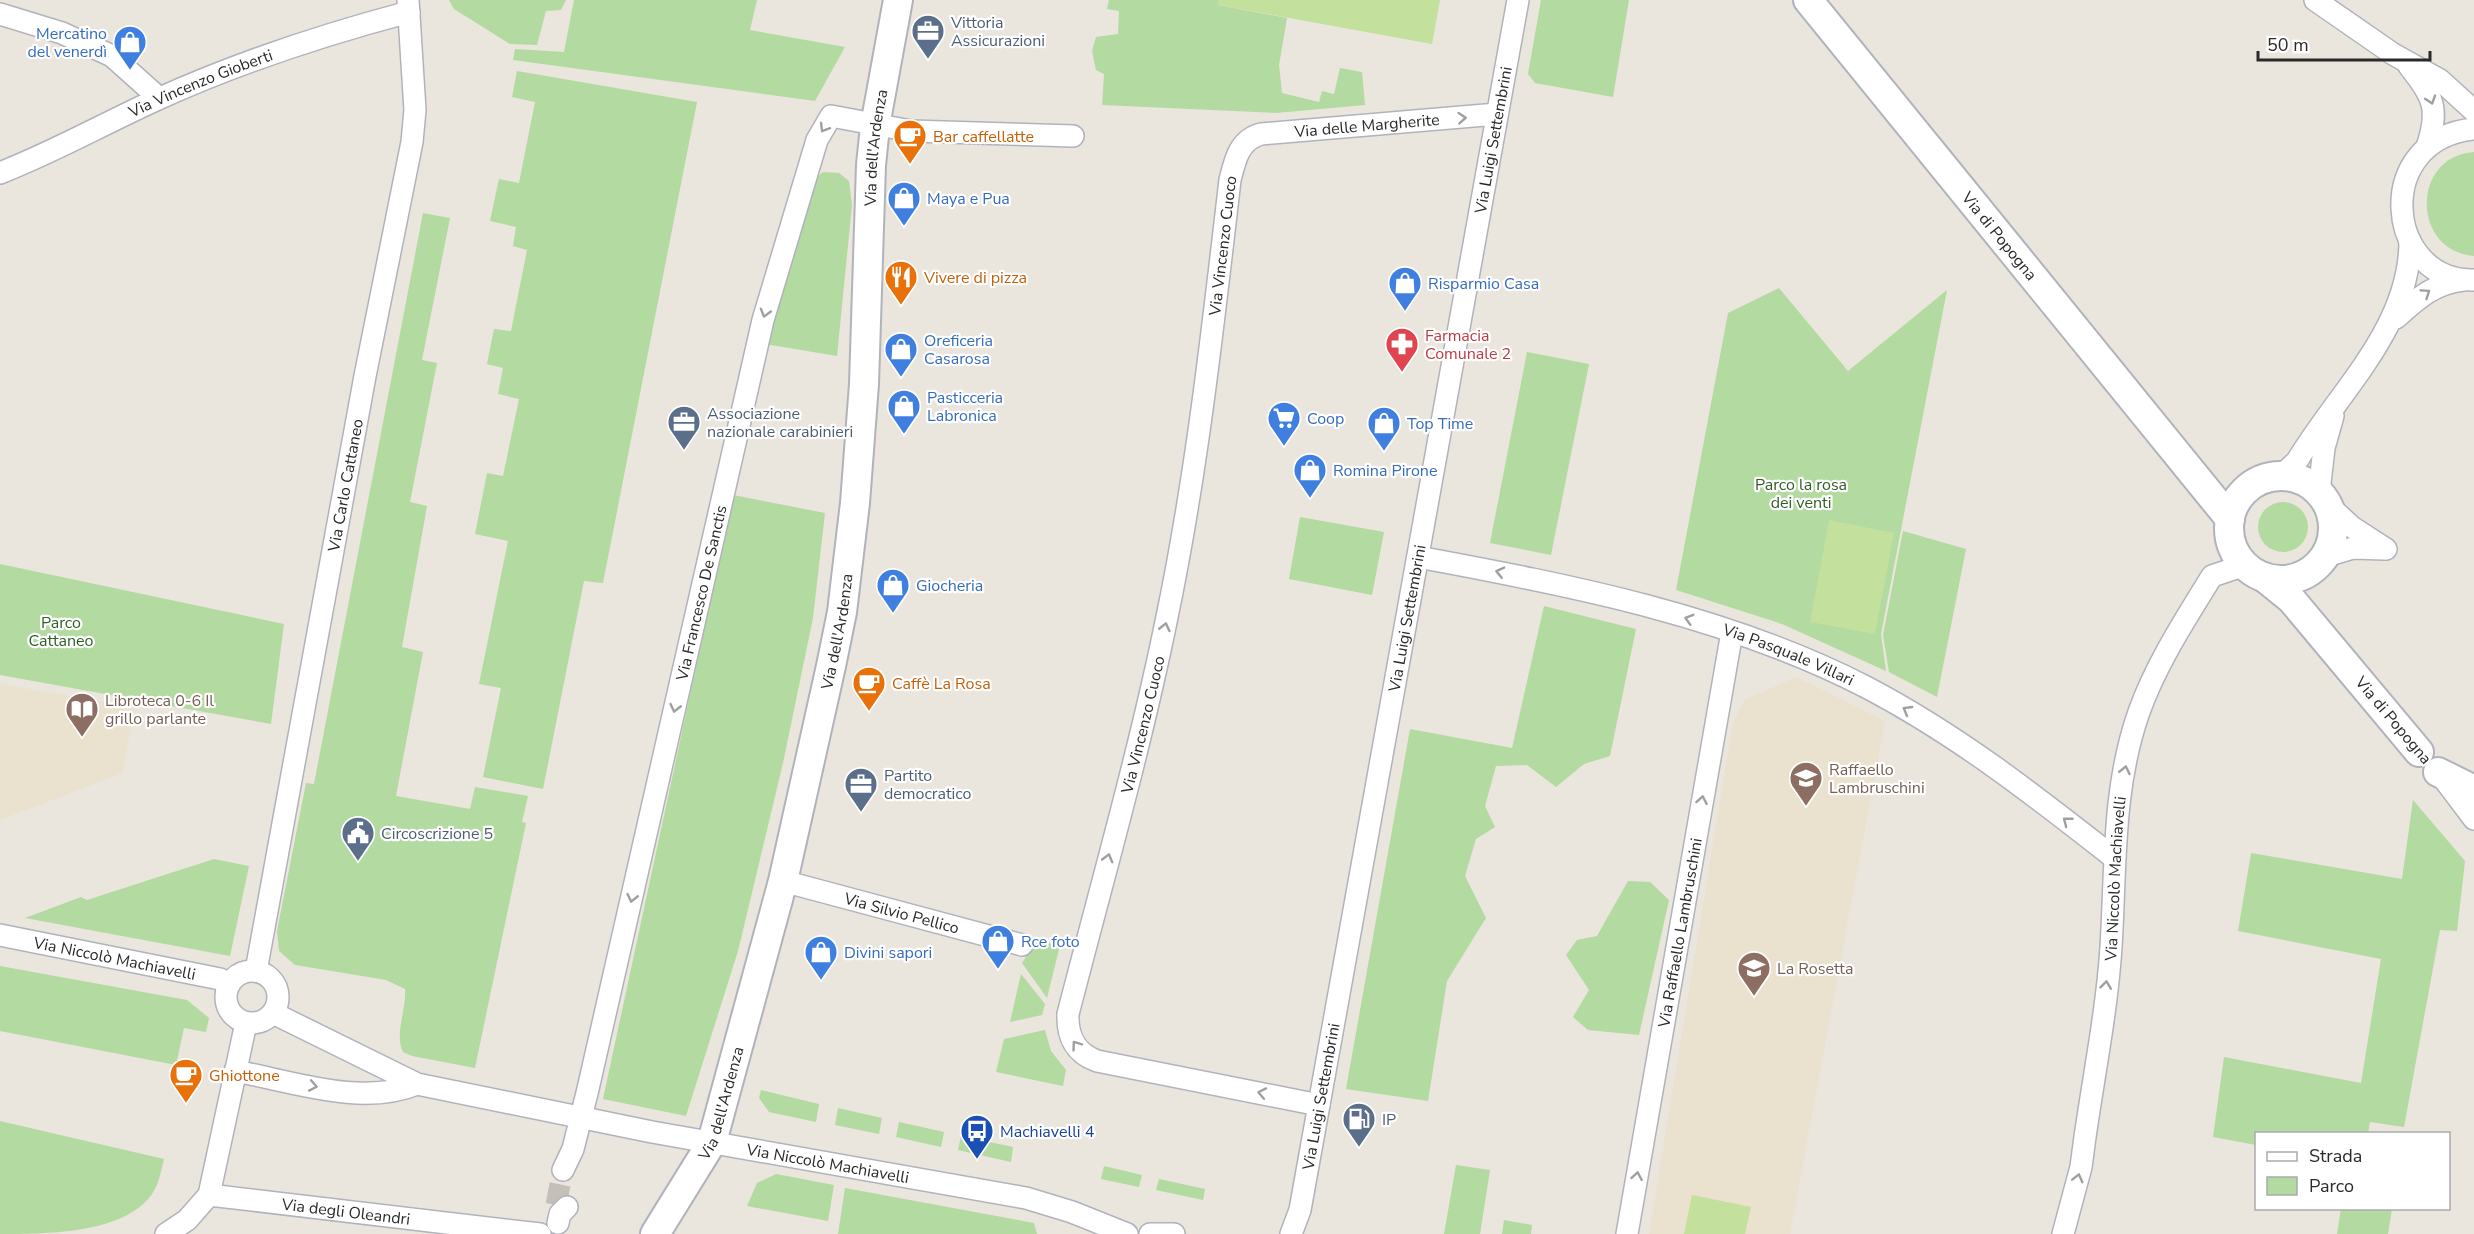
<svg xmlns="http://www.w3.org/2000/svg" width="2474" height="1234" viewBox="0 0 2474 1234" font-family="'Nunito Sans',sans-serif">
	<rect width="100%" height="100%" fill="#eae5dd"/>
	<!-- education -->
	<g fill="#eae1cf">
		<path d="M1796,677L1885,721L1790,1234H1649L1733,722L1745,700Z"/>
		<path d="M0,684L135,707L122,773L0,820Z"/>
	</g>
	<!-- green -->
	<g fill="#b3daa0">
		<path d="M449,0H566L561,10L546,11L537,45L510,44L454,9Z"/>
		<path d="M574,0H757L750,30L845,47L815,101L513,60L515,49L564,52Z"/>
		<path d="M1109,0H1218V5L1287,18L1279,65L1282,93L1319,102L1322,91L1334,94L1340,68L1362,72L1365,105L1276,113L1102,105L1104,74L1096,70L1092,51L1096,37L1118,34L1119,11L1107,9Z"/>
		<path d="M1541,0H1629L1613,97L1535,83L1528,74Z"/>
		<path d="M517,71L697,102L603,583L584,581L543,789L483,777L501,688L479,684L508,541L475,534L487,473L503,476L519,399L498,394L503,368L487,364L494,329L511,331L527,250L513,246L516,227L490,221L499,179L519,183L535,102L512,97Z"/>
		<path d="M2474,152V256C2411,251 2411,156 2474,152Z"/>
		<path d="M823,172L839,173L849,181L852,205L837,356L765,344L812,181Z"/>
		<path d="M423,213L450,218L422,360L437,363L410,502L427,506L402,647L423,652L396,796L470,809L475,787L528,796L522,822L526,823L475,1068L412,1056L403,1052C394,1035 407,1008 405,989L386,980L295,965L279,951L277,931L306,783L314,784Z"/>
		<path d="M1779,288L1848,371L1947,290L1881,634L1886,671L1782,624L1676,590L1728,313Z"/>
		<path d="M1527,352L1589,364L1551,555L1490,543Z"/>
		<path d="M733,495L825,513L813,618L783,763L738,951L686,1116L603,1099Z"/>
		<circle cx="2283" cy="527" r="25"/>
		<path d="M1300,517L1384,532L1372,595L1289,579Z"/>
		<path d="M1903,531L1966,549L1937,697L1889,672L1883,635Z"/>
		<path d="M0,564L284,624L271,724L0,675Z"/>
		<path d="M1544,606L1636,629L1610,756L1584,764L1556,787L1527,765L1496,766L1485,806L1495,827L1476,839L1465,876L1486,918L1447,981L1428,1101L1346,1089L1410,729L1512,748Z"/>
		<path d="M2413,800L2465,861L2457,931L2440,930L2404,1127L2370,1122L2368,1133L2256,1134V1145L2213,1137L2224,1057L2361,1083L2381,959L2238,931L2251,853L2402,879Z"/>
		<path d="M214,859L249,866L230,956L25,918L81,897L87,900Z"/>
		<path d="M1628,881L1650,882L1669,900L1639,1035L1588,1030L1573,1017L1589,990L1566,955L1577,940L1597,936Z"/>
		<path d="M1036,941L1060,945L1047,998L1022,963Z"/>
		<path d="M0,966L187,1000L209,1018L206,1032L184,1028L176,1065L0,1031Z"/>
		<path d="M1021,974L1045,1004L1042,1015L1010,1022Z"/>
		<path d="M1045,1030L1051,1051L1066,1070L1063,1086L996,1072L1004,1039Z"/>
		<path d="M761,1090L819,1104L816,1122L769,1112L759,1098Z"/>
		<path d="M838,1108L882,1118L879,1134L835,1125Z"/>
		<path d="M0,1121L164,1159C161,1171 159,1184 152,1194C124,1234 45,1234 0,1234Z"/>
		<path d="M899,1122L944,1132L941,1147L896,1137Z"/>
		<path d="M961,1136L1013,1147L1011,1162L958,1150Z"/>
		<path d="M1456,1165L1490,1170L1480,1234H1444Z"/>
		<path d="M1104,1166L1142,1175L1139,1187L1101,1179Z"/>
		<path d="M776,1174L834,1185L828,1221L747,1206L757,1183Z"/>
		<path d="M1159,1179L1205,1189L1203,1200L1156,1190Z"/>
		<path d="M845,1188L1034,1223L1037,1234H838Z"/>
		<path d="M2341,1209H2392L2388,1234H2337Z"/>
		<path d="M1504,1220L1532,1225L1531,1234H1502Z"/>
	</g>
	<!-- pitch -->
	<g fill="#c3e09d">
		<path d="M1218,0H1440L1432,44L1218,5Z"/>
		<path d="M1829,520L1894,533L1875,634L1810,622Z"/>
		<path d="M1692,1195L1751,1207L1745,1234H1684Z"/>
	</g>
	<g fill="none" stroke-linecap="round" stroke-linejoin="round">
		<!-- minor-tunnel -->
		<path stroke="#c4c0b9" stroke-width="21" stroke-dasharray="21 10" stroke-linecap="butt" d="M556,1205L563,1170"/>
		<!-- minor casing -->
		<g stroke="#b1b3bc" stroke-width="24">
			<g id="minor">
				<path d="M2315,0L2393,54L2440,80L2474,111"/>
				<path d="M0,14L62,33L112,56L159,98"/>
				<path d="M2409,66C2433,97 2440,108 2427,147"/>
				<path d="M2474,129C2371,139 2385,282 2474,280"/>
				<path id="s1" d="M0,173C54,152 105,123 158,99C235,64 326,34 409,12"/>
				<path d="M2396,318C2417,299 2434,283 2464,280"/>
				<path d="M2281,476L2297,461C2339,391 2410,328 2410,241"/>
				<path d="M2319,492L2324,448L2333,416"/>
				<path d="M2328,505L2352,527L2386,549"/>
				<path d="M2326,556L2353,548L2384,549"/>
				<path id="s2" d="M1418,557C1570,585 1728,616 1866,687C1956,734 2034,795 2113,857"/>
				<path d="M2440,774L2474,819"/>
				<path id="s3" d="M783,881L1022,945"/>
				<path id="s4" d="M0,935L220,979L229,985"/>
				<circle cx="252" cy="997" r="26"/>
				<path id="s5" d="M256,971L365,376L412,142L415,110L408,0"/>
				<path id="s6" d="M273,1013L417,1084L652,1132L1026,1198L1072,1212L1127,1234"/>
				<path d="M235,1071C291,1081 362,1107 417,1084"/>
				<path id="s7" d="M1319,1105L1097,1061C1075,1053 1067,1036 1068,1014C1102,882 1140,750 1167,617C1197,473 1213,326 1230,180C1235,160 1239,140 1261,134L1497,114"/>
				<path id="s8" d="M563,1170L573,1149L588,1089L763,320L817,140L831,116L911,131L1073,136"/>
				<path id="s9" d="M209,1195L540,1234"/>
				<path d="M558,1223L560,1214L567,1207"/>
				<path d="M166,1234L187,1220L209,1195L246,1023"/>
				<path d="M1150,1234H1174"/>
				<path id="s10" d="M1291,1234L1300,1210L1518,0"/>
				<path id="s11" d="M1627,1234L1732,632"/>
				<path id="s12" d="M2063,1234L2081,1167L2085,1137C2094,1074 2107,1010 2111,947C2116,868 2112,788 2139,712C2156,664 2185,620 2212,576L2236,568H2247"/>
			</g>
		</g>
		<!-- secondary casing -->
		<g stroke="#b1b3bc" stroke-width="32">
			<g id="secondary">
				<path id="s13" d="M1808,0L2230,519"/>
				<circle cx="2281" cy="528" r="52"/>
				<path d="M2265,578L2291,599L2419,752"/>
				<path d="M2438,772L2474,790"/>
				<path id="s14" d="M655,1234L712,1142L783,881L831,666L842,612L855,503L864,384L871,165L875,126L898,0"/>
			</g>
		</g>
		<!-- minor -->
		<use href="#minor" stroke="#fff" stroke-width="21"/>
		<!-- secondary -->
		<use href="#secondary" stroke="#fff" stroke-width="28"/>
	</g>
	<!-- one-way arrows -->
	<defs><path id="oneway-chevron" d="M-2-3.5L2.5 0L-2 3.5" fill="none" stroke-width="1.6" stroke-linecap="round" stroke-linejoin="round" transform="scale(1.5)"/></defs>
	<g stroke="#9f9f9f">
		<use href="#oneway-chevron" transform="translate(2431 100) rotate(72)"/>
		<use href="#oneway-chevron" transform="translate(1462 118) rotate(-4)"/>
		<use href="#oneway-chevron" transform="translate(824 128) rotate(121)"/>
		<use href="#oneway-chevron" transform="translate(2426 293) rotate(-34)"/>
		<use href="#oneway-chevron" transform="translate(765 313) rotate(106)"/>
		<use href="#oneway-chevron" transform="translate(1500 572) rotate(-167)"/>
		<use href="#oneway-chevron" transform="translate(1689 619) rotate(-164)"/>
		<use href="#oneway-chevron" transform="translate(1165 627) rotate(-77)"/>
		<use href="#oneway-chevron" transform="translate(675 708) rotate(103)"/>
		<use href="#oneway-chevron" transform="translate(1907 710) rotate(-150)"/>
		<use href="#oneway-chevron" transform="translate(2125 770) rotate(-78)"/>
		<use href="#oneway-chevron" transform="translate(1702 800) rotate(-80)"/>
		<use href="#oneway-chevron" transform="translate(2067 821) rotate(-142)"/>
		<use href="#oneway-chevron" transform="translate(1108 858) rotate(-75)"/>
		<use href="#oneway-chevron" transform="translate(632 898) rotate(103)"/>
		<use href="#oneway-chevron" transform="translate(2106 985) rotate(-83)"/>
		<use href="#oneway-chevron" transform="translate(1076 1045) rotate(-126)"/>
		<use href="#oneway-chevron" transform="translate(313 1086) rotate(11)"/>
		<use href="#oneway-chevron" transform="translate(1262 1093) rotate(-169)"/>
		<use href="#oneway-chevron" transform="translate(1637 1176) rotate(-80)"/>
		<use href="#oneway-chevron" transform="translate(2078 1178) rotate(-76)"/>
	</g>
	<!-- icons -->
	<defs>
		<g id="office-pin" transform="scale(1.725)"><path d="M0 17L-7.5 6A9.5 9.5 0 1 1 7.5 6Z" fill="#5c6f8a" stroke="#fff"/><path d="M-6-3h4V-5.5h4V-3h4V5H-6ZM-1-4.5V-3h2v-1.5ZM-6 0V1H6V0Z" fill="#fff"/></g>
		<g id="shop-pin" transform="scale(1.725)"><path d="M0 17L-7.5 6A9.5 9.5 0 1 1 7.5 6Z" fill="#3f7fe0" stroke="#fff"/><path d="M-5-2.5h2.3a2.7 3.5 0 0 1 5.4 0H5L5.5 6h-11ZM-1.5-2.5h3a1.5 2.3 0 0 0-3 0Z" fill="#fff"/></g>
		<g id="cafe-pin" transform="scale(1.725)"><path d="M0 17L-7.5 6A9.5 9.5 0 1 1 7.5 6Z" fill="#e8710a" stroke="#fff"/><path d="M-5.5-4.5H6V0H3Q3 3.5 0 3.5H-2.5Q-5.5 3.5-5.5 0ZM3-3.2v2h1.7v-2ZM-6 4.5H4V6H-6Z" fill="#fff"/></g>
		<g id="restaurant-pin" transform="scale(1.725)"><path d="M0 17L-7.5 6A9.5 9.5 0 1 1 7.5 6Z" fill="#e8710a" stroke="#fff"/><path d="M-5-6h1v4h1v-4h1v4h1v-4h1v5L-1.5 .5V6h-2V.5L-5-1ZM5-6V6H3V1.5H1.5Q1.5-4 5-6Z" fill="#fff"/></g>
		<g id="pharmacy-pin" transform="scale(1.725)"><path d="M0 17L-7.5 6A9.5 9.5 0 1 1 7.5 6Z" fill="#e0444e" stroke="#fff"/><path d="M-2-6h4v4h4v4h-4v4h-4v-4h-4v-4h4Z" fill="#fff"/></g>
		<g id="supermarket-pin" transform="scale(1.725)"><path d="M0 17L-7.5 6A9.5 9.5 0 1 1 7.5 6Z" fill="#3f7fe0" stroke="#fff"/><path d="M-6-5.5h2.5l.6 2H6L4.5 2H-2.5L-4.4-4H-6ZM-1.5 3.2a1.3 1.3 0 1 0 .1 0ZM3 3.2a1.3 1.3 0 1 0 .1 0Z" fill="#fff"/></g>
		<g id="library-pin" transform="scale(1.725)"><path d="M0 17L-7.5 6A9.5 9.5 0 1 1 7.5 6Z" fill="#8d6e63" stroke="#fff"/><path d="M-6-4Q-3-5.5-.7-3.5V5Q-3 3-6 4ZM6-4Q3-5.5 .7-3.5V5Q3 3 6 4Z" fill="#fff"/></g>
		<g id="school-pin" transform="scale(1.725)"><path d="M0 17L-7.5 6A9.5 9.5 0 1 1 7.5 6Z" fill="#8d6e63" stroke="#fff"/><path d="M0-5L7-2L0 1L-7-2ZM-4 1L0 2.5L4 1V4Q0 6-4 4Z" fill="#fff"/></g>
		<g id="civic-pin" transform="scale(1.725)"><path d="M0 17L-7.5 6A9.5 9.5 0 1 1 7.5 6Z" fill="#5c6f8a" stroke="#fff"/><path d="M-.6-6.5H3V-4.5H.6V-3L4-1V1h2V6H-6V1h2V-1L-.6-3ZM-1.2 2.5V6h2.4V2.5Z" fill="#fff"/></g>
		<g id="fuel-pin" transform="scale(1.725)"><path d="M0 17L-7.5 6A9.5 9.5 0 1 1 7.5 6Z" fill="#5c6f8a" stroke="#fff"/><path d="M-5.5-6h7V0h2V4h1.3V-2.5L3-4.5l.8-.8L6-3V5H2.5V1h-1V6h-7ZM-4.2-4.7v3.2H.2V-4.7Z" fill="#fff"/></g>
		<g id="bus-pin" transform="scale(1.725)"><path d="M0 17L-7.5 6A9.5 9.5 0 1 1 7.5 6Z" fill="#1a4fb4" stroke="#fff"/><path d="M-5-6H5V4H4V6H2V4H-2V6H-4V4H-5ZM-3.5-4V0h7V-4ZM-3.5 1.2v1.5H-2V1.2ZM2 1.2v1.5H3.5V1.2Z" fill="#fff"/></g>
	</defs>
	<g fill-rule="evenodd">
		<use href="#office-pin" x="928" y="31"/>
		<use href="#shop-pin" x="130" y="42"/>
		<use href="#cafe-pin" x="910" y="136"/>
		<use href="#shop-pin" x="904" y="198"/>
		<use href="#restaurant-pin" x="901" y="277"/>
		<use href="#shop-pin" x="1405" y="283"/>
		<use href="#pharmacy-pin" x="1402" y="344"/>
		<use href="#shop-pin" x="901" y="349"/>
		<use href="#shop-pin" x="904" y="406"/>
		<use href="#supermarket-pin" x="1284" y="418"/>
		<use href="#office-pin" x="684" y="422"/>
		<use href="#shop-pin" x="1384" y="423"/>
		<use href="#shop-pin" x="1310" y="470"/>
		<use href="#shop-pin" x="893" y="585"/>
		<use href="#cafe-pin" x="869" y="683"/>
		<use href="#library-pin" x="82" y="709"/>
		<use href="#school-pin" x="1806" y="778"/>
		<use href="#office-pin" x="861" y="784"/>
		<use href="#civic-pin" x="358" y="833"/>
		<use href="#shop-pin" x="998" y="941"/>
		<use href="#shop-pin" x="821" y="952"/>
		<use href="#school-pin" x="1754" y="968"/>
		<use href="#cafe-pin" x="186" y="1075"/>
		<use href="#fuel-pin" x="1359" y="1119"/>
		<use href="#bus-pin" x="977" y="1131"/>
	</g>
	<g text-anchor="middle" stroke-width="4.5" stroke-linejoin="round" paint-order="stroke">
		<!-- service labels -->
		<g font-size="16" fill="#4e5e75" stroke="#fff" text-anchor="start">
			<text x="951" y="28">Vittoria<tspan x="951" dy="18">Assicurazioni</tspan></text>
			<text x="707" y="419">Associazione<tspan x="707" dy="18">nazionale carabinieri</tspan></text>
			<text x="884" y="781">Partito<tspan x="884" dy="18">democratico</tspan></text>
			<text x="381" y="839">Circoscrizione 5</text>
			<text x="1382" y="1125">IP</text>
		</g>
		<!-- shop labels -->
		<g font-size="16" fill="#366cbe" stroke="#fff" text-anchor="start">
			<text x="107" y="39" text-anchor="end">Mercatino<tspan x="107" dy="18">del venerdì</tspan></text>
			<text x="927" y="204">Maya e Pua</text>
			<text x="1428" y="289">Risparmio Casa</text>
			<text x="924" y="346">Oreficeria<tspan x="924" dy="18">Casarosa</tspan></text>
			<text x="927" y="403">Pasticceria<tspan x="927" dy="18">Labronica</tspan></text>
			<text x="1307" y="424">Coop</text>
			<text x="1407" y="429">Top Time</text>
			<text x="1333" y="476">Romina Pirone</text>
			<text x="916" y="591">Giocheria</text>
			<text x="1021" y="947">Rce foto</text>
			<text x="844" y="958">Divini sapori</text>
		</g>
		<!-- street labels -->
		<g font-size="16" fill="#2a2a2a" stroke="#fff">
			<text dy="6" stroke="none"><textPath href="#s1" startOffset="220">Via Vincenzo Gioberti</textPath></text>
			<text dy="6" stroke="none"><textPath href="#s7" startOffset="1302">Via delle Margherite</textPath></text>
			<text dy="6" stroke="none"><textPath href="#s10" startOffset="1113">Via Luigi Settembrini</textPath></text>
			<text dy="6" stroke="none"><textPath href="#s14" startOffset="1120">Via dell'Ardenza</textPath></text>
			<text dy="6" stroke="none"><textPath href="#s13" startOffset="304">Via di Popogna</textPath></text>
			<text dy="6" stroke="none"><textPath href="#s7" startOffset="1071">Via Vincenzo Cuoco</textPath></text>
			<text dy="6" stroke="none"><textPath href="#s5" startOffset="494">Via Carlo Cattaneo</textPath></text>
			<text dy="6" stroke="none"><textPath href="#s8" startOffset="594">Via Francesco De Sanctis</textPath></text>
			<text dy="6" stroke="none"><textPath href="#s10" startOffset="627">Via Luigi Settembrini</textPath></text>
			<text dy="6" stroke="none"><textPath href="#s14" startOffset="634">Via dell'Ardenza</textPath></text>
			<text dy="6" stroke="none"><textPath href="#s2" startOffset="384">Via Pasquale Villari</textPath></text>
			<text transform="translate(2394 720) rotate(50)" y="6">Via di Popogna</text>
			<text dy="6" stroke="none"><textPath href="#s7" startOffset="585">Via Vincenzo Cuoco</textPath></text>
			<text dy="6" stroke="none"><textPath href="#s12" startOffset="360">Via Niccolò Machiavelli</textPath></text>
			<text dy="6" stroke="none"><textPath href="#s3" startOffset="123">Via Silvio Pellico</textPath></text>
			<text dy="6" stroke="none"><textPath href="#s11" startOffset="306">Via Raffaello Lambruschini</textPath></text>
			<text dy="6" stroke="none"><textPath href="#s4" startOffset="117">Via Niccolò Machiavelli</textPath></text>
			<text dy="6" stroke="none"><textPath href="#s10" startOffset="141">Via Luigi Settembrini</textPath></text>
			<text dy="6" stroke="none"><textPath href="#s14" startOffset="148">Via dell'Ardenza</textPath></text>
			<text dy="6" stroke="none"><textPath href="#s6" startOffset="579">Via Niccolò Machiavelli</textPath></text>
			<text dy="6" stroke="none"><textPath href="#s9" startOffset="138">Via degli Oleandri</textPath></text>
		</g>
		<!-- food labels -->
		<g font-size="16" fill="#c56008" stroke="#fff" text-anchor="start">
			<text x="933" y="142">Bar caffellatte</text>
			<text x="924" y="283">Vivere di pizza</text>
			<text x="892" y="689">Caffè La Rosa</text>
			<text x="209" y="1081">Ghiottone</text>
		</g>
		<!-- health labels -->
		<g font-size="16" fill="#be3a42" stroke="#fff" text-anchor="start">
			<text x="1425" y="341">Farmacia<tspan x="1425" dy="18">Comunale 2</tspan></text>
		</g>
		<!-- park labels -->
		<g font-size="16" fill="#2e5e23" stroke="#fff">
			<text x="1801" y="490">Parco la rosa<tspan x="1801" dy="18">dei venti</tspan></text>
			<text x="61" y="628">Parco<tspan x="61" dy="18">Cattaneo</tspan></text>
		</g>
		<!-- education labels -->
		<g font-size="16" fill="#785e54" stroke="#fff" text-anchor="start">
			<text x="105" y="706">Libroteca 0-6 Il<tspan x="105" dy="18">grillo parlante</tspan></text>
			<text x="1829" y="775">Raffaello<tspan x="1829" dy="18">Lambruschini</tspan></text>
			<text x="1777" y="974">La Rosetta</text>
		</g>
		<!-- transit labels -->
		<g font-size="16" fill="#164399" stroke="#fff" text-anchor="start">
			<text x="1000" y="1137">Machiavelli 4</text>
		</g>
	</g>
	<!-- legend -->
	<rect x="2255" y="1132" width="195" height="78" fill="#ffffff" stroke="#aaaaaa" stroke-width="1.5"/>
	<rect x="2267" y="1152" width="30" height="9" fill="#ffffff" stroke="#aaaaaa" stroke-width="1.5"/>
	<text x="2309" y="1162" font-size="18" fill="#2a2a2a">Strada</text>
	<rect x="2267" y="1177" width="30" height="18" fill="#b3daa0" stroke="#aaaaaa" stroke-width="1.5"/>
	<text x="2309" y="1192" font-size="18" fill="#2a2a2a">Parco</text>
	<!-- scale -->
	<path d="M2258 51v9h172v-9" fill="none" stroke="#2a2a2a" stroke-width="3"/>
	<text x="2267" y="51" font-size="18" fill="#2a2a2a" stroke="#ffffff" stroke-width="4.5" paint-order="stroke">50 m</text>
</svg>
